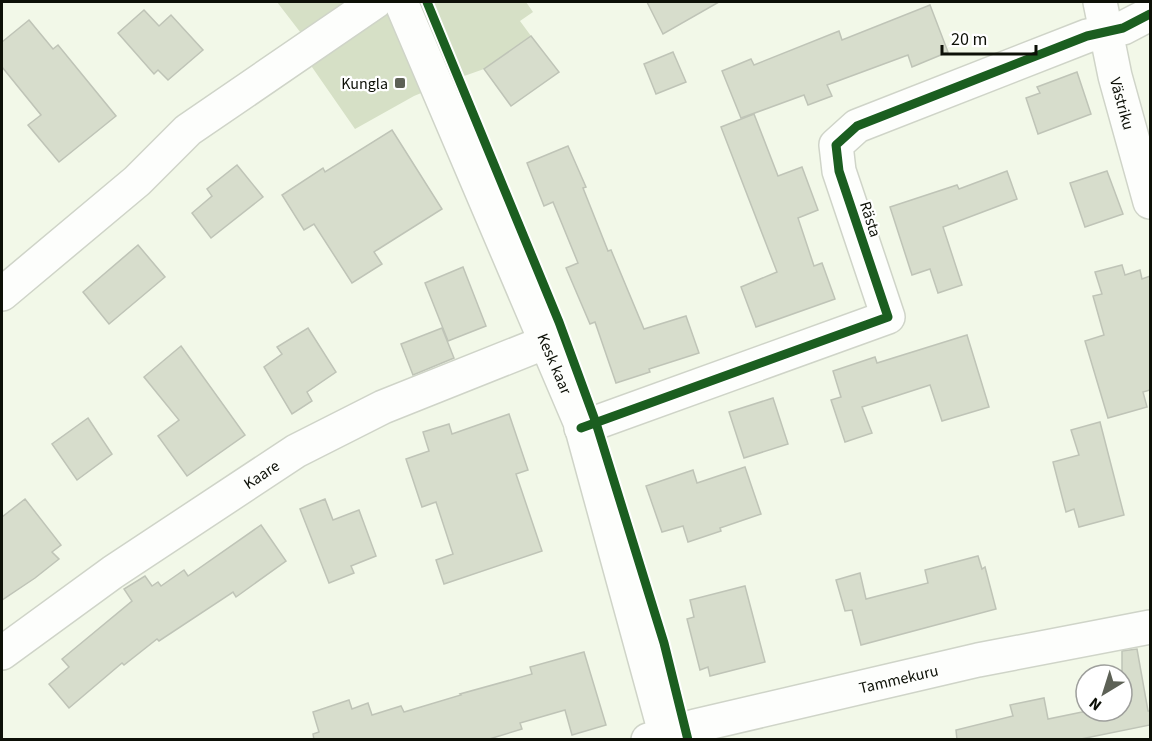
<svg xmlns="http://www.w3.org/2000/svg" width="1152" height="741" viewBox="0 0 1152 741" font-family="'Source Sans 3',sans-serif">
	<rect width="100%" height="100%" fill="#f2f8e8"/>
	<!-- green -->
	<path fill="#d6e0c6" d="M277,2H526L533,12L520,21L531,36L484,69L450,81L414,96L355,129L305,57L314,50Z"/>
	<!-- building -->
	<g fill="#d7ddcc" stroke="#bfc4b7" stroke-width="1.5">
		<path d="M647,2H719L663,34Z"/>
		<path d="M930,5L948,52L912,67L908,55L827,85L832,96L808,105L804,95L741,118L722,71L751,59L754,65L839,31L842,40Z"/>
		<path d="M144,10L159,26L171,15L203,50L168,80L158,70L154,74L118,33Z"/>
		<path d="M29,20L53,49L58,45L116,116L59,162L28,125L41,115L2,67V42Z"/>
		<path d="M531,36L559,72L511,106L484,69Z"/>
		<path d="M673,52L686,82L656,94L644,64Z"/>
		<path d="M1077,72L1091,114L1038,134L1026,98L1040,93L1037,87Z"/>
		<path d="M754,114L778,176L802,167L818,210L798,218L814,266L822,263L835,299L756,327L741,287L777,272L721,127Z"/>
		<path d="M392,130L442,209L377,250L374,252L382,264L352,283L314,224L304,230L282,195L323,168L325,172Z"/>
		<path d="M568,146L586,187L583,188L608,251L611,250L644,329L686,316L699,353L649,369L650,372L616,383L595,322L590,324L566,268L578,263L553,202L544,206L527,163Z"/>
		<path d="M237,165L263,197L211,238L192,213L212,196L207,189Z"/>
		<path d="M1007,171L1017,199L943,227L962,285L938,293L930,269L912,275L890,207L957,185L959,189Z"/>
		<path d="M1107,171L1123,214L1085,227L1070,183Z"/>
		<path d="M138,245L165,277L109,324L83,292Z"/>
		<path d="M1122,265L1125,275L1140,270L1142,279L1150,276V390L1143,392L1147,407L1108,418L1085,341L1104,335L1093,296L1102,294L1095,272Z"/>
		<path d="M463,267L486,326L448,341L425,283Z"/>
		<path d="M308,328L336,372L307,392L312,401L292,414L264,367L282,354L277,347Z"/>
		<path d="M442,328L454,358L413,375L401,344Z"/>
		<path d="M967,335L989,407L942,421L930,385L862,407L872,433L845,442L831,400L841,397L833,371L875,357L877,363Z"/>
		<path d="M181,346L245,435L187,476L158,436L179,420L144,377Z"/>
		<path d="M773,398L788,444L744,458L729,412Z"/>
		<path d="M509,414L528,470L516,474L542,551L444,584L436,560L453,554L436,502L422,507L406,459L429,451L423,432L449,424L452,434Z"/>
		<path d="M88,418L112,454L77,480L52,444Z"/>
		<path d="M1100,422L1124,515L1079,527L1074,509L1066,512L1053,462L1079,455L1071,430Z"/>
		<path d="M745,467L761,514L720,528L721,531L688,542L683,526L662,532L646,486L693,470L697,483Z"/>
		<path d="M25,499L61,545L52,552L59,559L35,578L2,600V517Z"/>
		<path d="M325,499L333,520L359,510L376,556L351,566L354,573L329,583L300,509Z"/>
		<path d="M261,525L286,561L236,597L233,592L159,641L157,639L124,665L122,663L69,708L49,684L69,667L62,659L132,601L124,589L145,576L152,586L158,582L161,586L184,570L188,576Z"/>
		<path d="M978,556L982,569L985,567L996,609L861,645L852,610L845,611L836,580L860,573L866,599L928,583L925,570Z"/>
		<path d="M745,586L765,662L710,676L708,667L700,670L687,619L694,617L690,600Z"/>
		<path d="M1137,649L1148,711H1150V725L1076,740H957L956,730L1013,716L1010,705L1044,698L1048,719L1087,711H1122V651Z"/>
		<path d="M584,652L606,725L572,735L565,710L520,723L522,729L486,740H314L313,734L319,732L313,712L349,700L352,709L368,703L372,715L401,706L404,712L461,695L460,694L532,674L530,667Z"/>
	</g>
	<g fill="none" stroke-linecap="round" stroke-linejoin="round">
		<!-- minor casing -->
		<g stroke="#cfd4c8" stroke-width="36">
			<g id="minor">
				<path id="s1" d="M401,2L580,422L667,740"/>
				<path id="s2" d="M1100,2L1115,76L1150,202"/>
				<path d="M2,294L137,181L188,130L375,2"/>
				<path d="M581,428L888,317L839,171L836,145L857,126L1087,36L1123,28L1150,14"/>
				<path id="s3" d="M2,653L113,572L296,451L383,407L546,342"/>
				<path id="s4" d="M648,740L695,726L978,660L1150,627"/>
			</g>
		</g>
		<!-- minor -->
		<use href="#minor" stroke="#fdfefc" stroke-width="33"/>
		<!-- cycleway casing -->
		<g stroke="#fff" stroke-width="13">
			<g id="cycleway">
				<path d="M427,2L559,322L596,423L664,643L688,740"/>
				<path d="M581,428L888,317L839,171L836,145L857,126L1087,36L1123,28L1150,14"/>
			</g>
		</g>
		<!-- cycleway -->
		<use href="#cycleway" stroke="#1b5e20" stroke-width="9"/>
	</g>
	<!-- markers -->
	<rect fill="#5d6156" stroke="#fff" stroke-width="2" x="394" y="77" width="12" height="12" rx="3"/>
	<g text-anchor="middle" stroke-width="4.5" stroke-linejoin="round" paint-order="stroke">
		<!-- poi labels -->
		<g font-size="16" fill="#0d1007" stroke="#fff" text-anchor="end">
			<text x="388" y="89">Kungla</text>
		</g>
		<!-- street labels -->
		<g font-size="16" fill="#0d1007" stroke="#fff">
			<text dy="6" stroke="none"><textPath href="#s2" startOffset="104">Västriku</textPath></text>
			<text transform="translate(871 219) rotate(72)" y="6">Rästa</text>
			<text dy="6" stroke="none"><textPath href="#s1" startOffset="393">Kesk kaar</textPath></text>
			<text dy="6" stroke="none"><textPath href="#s3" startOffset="315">Kaare</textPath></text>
			<text dy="6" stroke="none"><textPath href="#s4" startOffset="258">Tammekuru</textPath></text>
		</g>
	</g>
	<!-- border -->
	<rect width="1152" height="741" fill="none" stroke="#0d1007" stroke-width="6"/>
	<!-- north arrow -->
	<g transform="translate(1104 693) rotate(218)"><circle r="28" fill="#ffffff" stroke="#9e9f9c" stroke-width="1.5"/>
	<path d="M0-4.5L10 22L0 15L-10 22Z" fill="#5d6156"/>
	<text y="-9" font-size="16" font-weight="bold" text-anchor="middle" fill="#0d1007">N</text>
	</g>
	<!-- scale -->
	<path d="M942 45v9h94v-9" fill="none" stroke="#0d1007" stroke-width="3"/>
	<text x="951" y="45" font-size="18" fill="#0d1007" stroke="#ffffff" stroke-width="4.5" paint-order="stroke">20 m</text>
</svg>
